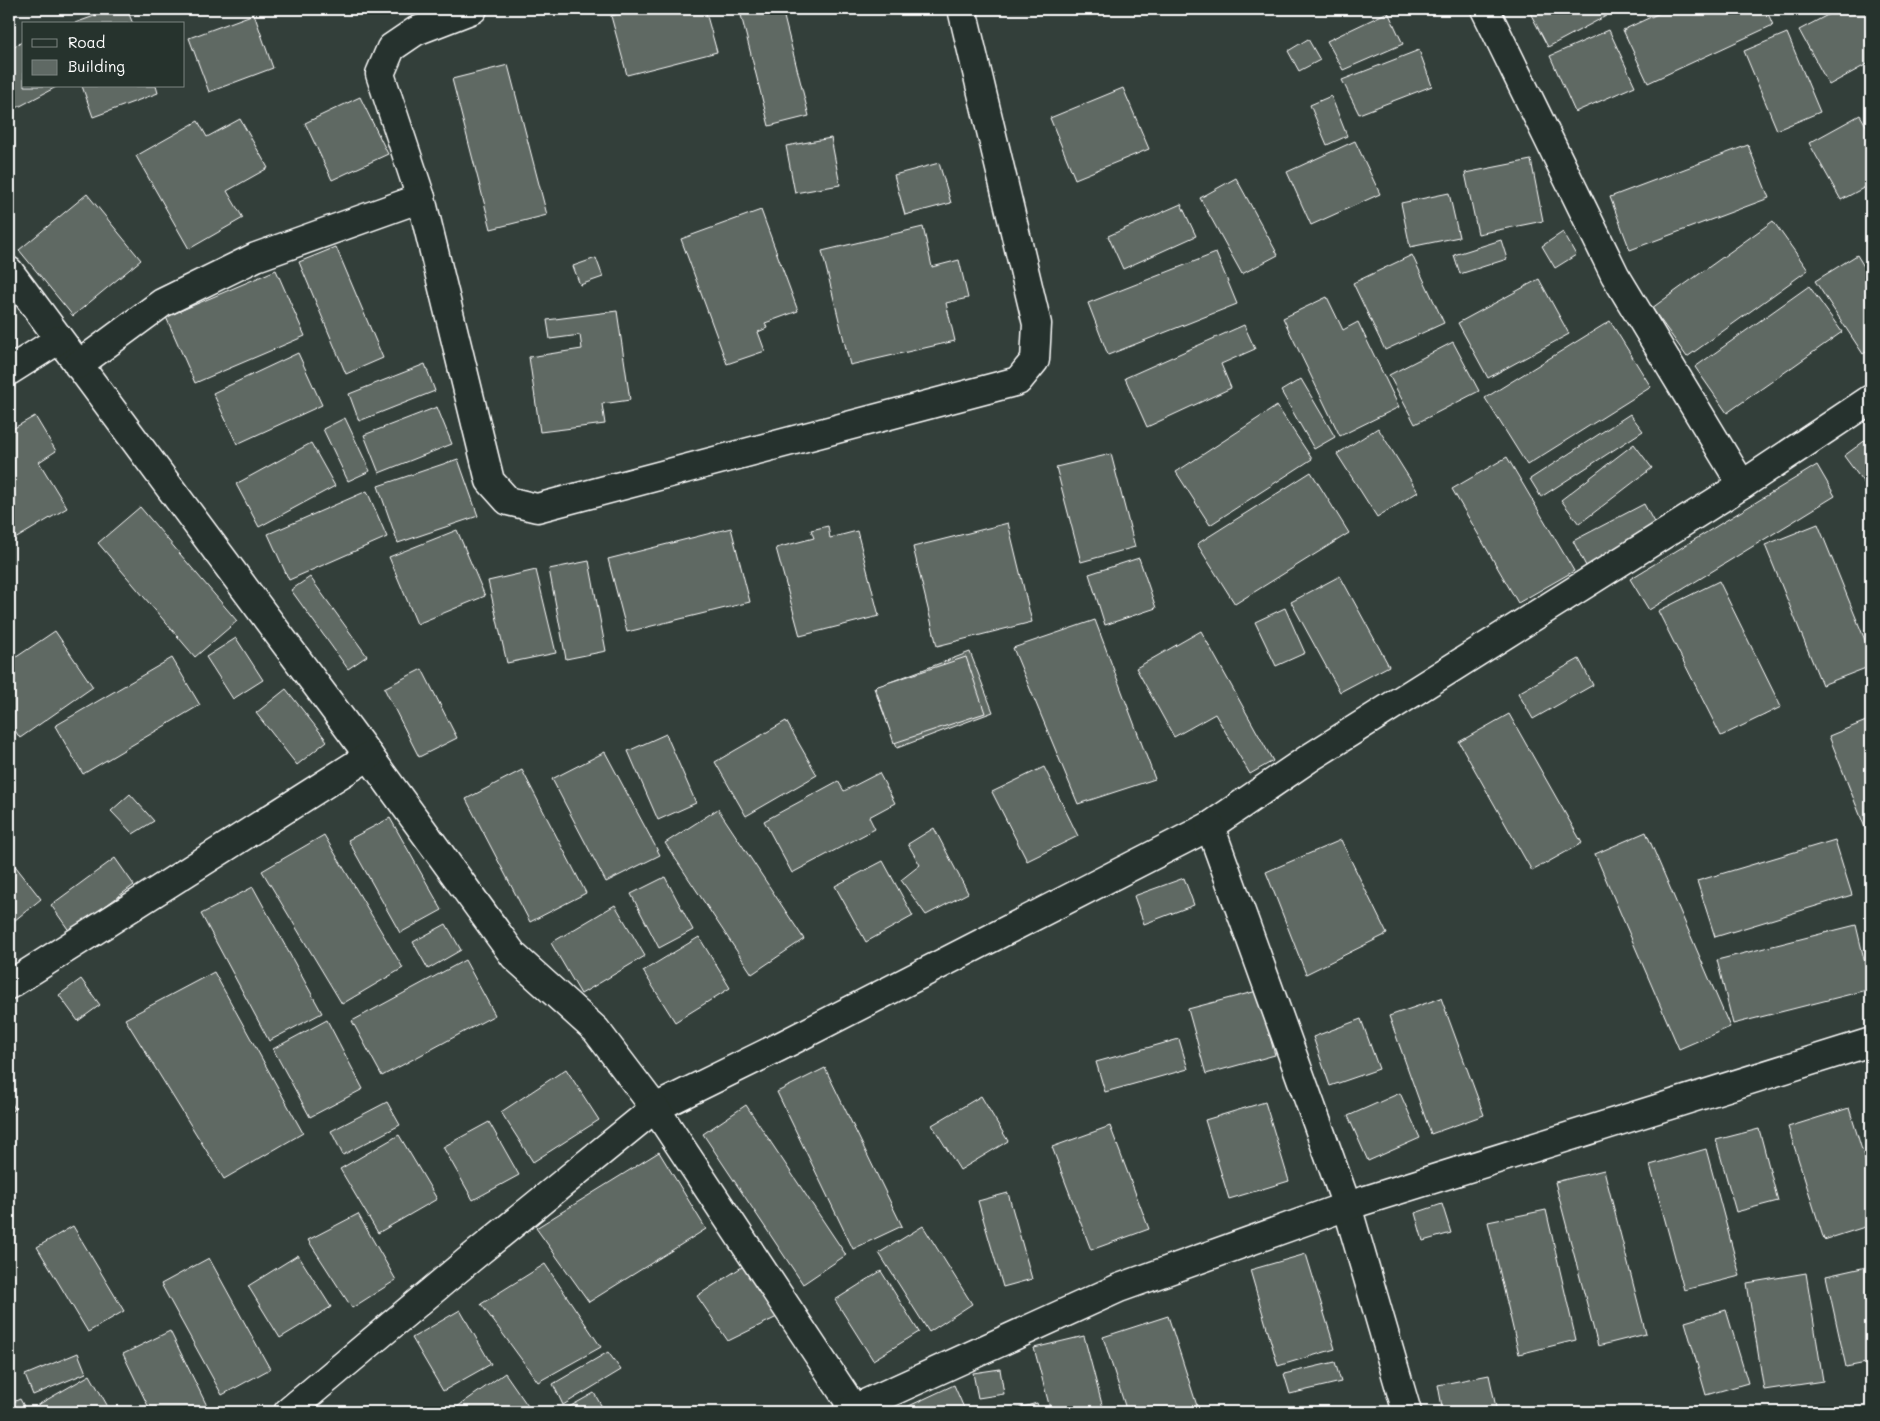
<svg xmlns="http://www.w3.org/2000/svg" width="1880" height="1421" viewBox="0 0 1880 1421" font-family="Mali,sans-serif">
	<rect width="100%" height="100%" fill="#333f3a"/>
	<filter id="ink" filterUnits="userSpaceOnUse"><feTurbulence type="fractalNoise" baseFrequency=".02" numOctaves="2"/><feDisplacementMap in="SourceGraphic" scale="10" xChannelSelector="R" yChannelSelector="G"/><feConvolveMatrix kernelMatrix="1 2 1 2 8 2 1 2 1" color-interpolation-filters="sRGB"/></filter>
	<g filter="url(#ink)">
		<!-- building -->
		<g fill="#5f6964" stroke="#fff">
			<path d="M114,9H127L133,24H72Z"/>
			<path d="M637,9H705L717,52L627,75L611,16Z"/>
			<path d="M767,9H782L809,116L769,126L741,15Z"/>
			<path d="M1528,9H1603L1606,16L1548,47Z"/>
			<path d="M1668,9H1766L1773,25L1648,83L1623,30Z"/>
			<path d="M1839,9H1871V62L1829,85L1799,30Z"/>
			<path d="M1388,12L1403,44L1343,70L1327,41Z"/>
			<path d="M254,14L273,68L209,92L189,38Z"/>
			<path d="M1609,30L1635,86L1575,112L1550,56Z"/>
			<path d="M1787,33L1820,112L1777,130L1744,51Z"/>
			<path d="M1308,39L1320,60L1299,71L1288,51Z"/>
			<path d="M24,41V86H58L9,112V49Z"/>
			<path d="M1419,50L1432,86L1359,114L1342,80Z"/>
			<path d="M508,65L547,215L491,229L452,79Z"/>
			<path d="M82,86H156L158,93L93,117Z"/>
			<path d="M1123,88L1149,149L1075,179L1050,118Z"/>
			<path d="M1331,96L1347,136L1327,145L1310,105Z"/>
			<path d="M360,97L388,154L332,180L305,123Z"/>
			<path d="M1860,115L1871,134V184L1841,200L1809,143Z"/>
			<path d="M240,119L268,168L227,191L243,218L189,249L136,156L198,121L207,137Z"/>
			<path d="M831,138L840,185L795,193L786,146Z"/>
			<path d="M1355,141L1380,194L1311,225L1287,172Z"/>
			<path d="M1748,145L1769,198L1630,250L1610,197Z"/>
			<path d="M1531,160L1543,221L1478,234L1465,173Z"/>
			<path d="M939,163L951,203L905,215L894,175Z"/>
			<path d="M1236,178L1278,255L1242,274L1200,198Z"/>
			<path d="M1449,193L1459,237L1410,247L1401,203Z"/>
			<path d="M87,194L141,260L73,316L19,250Z"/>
			<path d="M1181,204L1196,236L1123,269L1108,236Z"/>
			<path d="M761,210L798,311L765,323L767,328L758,332L765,351L727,364L681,239Z"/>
			<path d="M1773,221L1808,270L1687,357L1652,308Z"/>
			<path d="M923,227L932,267L959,260L968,298L946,303L955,341L850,365L822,251Z"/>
			<path d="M1563,232L1576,255L1555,268L1542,246Z"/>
			<path d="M1501,240L1507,259L1460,274L1454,255Z"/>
			<path d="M336,247L383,358L346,374L299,262Z"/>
			<path d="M1216,253L1237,304L1108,355L1088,303Z"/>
			<path d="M1412,255L1444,323L1385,350L1353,283Z"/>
			<path d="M1857,255L1871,278V349L1863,354L1815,281Z"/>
			<path d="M596,258L603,277L580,285L573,266Z"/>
			<path d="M276,270L305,336L195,383L166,317Z"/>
			<path d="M1539,279L1569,334L1488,378L1458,323Z"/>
			<path d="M1809,286L1842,332L1727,413L1695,367Z"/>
			<path d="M1327,297L1343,330L1358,322L1399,407L1340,436L1283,318Z"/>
			<path d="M617,311L630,400L602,404L605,424L540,432L529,357L582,349L580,335L550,339L547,320Z"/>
			<path d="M1610,321L1651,387L1527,465L1485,398Z"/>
			<path d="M1244,325L1255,349L1221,364L1231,388L1147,427L1125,378Z"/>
			<path d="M1453,342L1479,391L1415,424L1389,375Z"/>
			<path d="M298,353L322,405L237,444L213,393Z"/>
			<path d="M425,364L435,391L359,421L349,394Z"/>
			<path d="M1301,379L1335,437L1314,449L1281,391Z"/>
			<path d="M1277,406L1312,459L1210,525L1176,472Z"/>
			<path d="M437,407L452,444L379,473L364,435Z"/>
			<path d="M1630,414L1643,431L1541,497L1530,479Z"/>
			<path d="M35,416L56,451L39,462L67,508L15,539L9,528V431Z"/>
			<path d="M345,418L370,471L348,481L323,429Z"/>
			<path d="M1378,428L1418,492L1377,517L1337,454Z"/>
			<path d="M1871,436V478L1864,483L1844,456Z"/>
			<path d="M311,443L335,486L259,527L236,484Z"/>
			<path d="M1634,444L1652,468L1579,524L1561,500Z"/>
			<path d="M1111,454L1135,547L1081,562L1056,467Z"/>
			<path d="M1507,457L1574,571L1518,603L1452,489Z"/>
			<path d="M458,459L478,516L398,543L378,486Z"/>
			<path d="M1817,465L1835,496L1649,610L1630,579Z"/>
			<path d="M1311,472L1349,533L1235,604L1197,544Z"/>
			<path d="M367,491L387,537L289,580L268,534Z"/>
			<path d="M1644,504L1657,528L1586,566L1573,541Z"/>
			<path d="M140,507L237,621L195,657L98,543Z"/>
			<path d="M1008,523L1032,622L937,646L913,547Z"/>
			<path d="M1818,524L1871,655V666L1822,685L1765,545Z"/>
			<path d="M828,526L830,538L857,531L879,616L800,636L776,548L814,538L811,530Z"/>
			<path d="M731,528L750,602L627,632L608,559Z"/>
			<path d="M457,530L485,596L417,624L389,557Z"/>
			<path d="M1139,558L1156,608L1105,625L1089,574Z"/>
			<path d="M589,561L606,651L566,659L549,569Z"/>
			<path d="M536,570L556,653L507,663L488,581Z"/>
			<path d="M1340,576L1389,666L1340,692L1291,602Z"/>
			<path d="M310,577L367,656L348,669L291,590Z"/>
			<path d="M1719,581L1781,707L1721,736L1658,611Z"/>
			<path d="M1285,608L1305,653L1276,666L1255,622Z"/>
			<path d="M1095,620L1155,779L1078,804L1013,648Z"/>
			<path d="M55,631L93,687L20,738L9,722V662Z"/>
			<path d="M1201,631L1273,761L1250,774L1215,714L1174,737L1136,668Z"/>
			<path d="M236,638L263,680L233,699L206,657Z"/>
			<path d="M970,652L993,712L897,748L874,688Z"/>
			<path d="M966,657L985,713L894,743L875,687Z"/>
			<path d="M172,658L200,705L83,774L55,726Z"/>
			<path d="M1579,659L1593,685L1533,719L1518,693Z"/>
			<path d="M422,669L457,738L419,757L384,688Z"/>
			<path d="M286,689L327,741L297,765L256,713Z"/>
			<path d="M1509,714L1582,843L1532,871L1459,742Z"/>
			<path d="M1871,719V843L1829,736Z"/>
			<path d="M786,721L817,775L746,816L715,762Z"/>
			<path d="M666,734L696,803L658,820L628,751Z"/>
			<path d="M605,752L660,855L606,882L552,779Z"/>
			<path d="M1044,767L1078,836L1027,861L992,792Z"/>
			<path d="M522,770L586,893L530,922L466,799Z"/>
			<path d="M879,773L895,803L869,817L875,829L792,873L764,821L838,781L844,791Z"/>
			<path d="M130,794L154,821L133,834L111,811Z"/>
			<path d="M718,809L804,939L752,974L665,843Z"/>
			<path d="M390,818L442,910L400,933L348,840Z"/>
			<path d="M934,828L968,893L926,915L901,880L920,865L908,844Z"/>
			<path d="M1646,832L1730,1027L1679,1049L1595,854Z"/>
			<path d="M324,835L403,968L342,1004L262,871Z"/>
			<path d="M1341,840L1387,934L1306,974L1266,872Z"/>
			<path d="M1835,840L1852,895L1715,937L1697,881Z"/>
			<path d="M9,858L41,899L9,925Z"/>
			<path d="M115,858L134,885L70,932L51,905Z"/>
			<path d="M883,861L913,916L866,942L835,886Z"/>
			<path d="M665,877L693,930L659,948L631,894Z"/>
			<path d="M1184,878L1194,905L1144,924L1134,896Z"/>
			<path d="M253,887L322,1013L269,1041L201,914Z"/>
			<path d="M615,905L645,956L581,994L551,943Z"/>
			<path d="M446,924L461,950L428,969L413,942Z"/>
			<path d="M1856,925L1871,989L1733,1024L1717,960Z"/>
			<path d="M699,937L730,988L675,1022L643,971Z"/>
			<path d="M465,960L495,1015L382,1076L352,1021Z"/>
			<path d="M214,972L303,1133L224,1179L125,1019Z"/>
			<path d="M81,979L100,1005L78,1021L59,995Z"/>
			<path d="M1257,991L1275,1055L1206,1074L1188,1009Z"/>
			<path d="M1441,998L1484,1115L1431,1134L1389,1016Z"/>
			<path d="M1361,1019L1379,1069L1330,1086L1313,1037Z"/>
			<path d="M327,1020L363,1089L310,1117L273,1049Z"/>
			<path d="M1179,1039L1188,1069L1105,1092L1096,1062Z"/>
			<path d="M825,1068L902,1226L853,1249L777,1092Z"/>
			<path d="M566,1069L599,1120L533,1162L501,1112Z"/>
			<path d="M1400,1093L1420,1138L1368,1161L1348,1116Z"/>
			<path d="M981,1096L1008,1141L960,1170L932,1125Z"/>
			<path d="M9,1098L15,1109L9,1113Z"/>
			<path d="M387,1102L400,1125L343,1155L331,1131Z"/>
			<path d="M1265,1102L1289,1181L1229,1199L1205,1120Z"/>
			<path d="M746,1105L846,1255L803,1284L703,1134Z"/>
			<path d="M1849,1108L1871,1179V1225L1824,1240L1788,1127Z"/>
			<path d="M489,1122L519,1175L473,1200L443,1147Z"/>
			<path d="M1110,1126L1149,1229L1091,1250L1052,1147Z"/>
			<path d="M1759,1129L1778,1201L1736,1212L1716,1140Z"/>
			<path d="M399,1135L437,1199L378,1233L340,1169Z"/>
			<path d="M1706,1149L1740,1276L1684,1290L1650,1165Z"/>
			<path d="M659,1152L706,1229L589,1302L536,1228Z"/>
			<path d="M1604,1170L1646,1334L1598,1346L1555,1182Z"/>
			<path d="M1008,1193L1032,1279L1003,1287L978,1201Z"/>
			<path d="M1442,1204L1451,1233L1423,1241L1415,1213Z"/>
			<path d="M1546,1210L1576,1340L1519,1354L1488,1222Z"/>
			<path d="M358,1214L396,1280L352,1308L308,1240Z"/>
			<path d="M73,1226L124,1311L88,1332L37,1247Z"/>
			<path d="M923,1226L972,1304L929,1332L879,1253Z"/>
			<path d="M1306,1254L1335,1349L1278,1366L1250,1270Z"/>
			<path d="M298,1255L331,1307L280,1338L248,1286Z"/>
			<path d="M209,1258L270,1369L222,1395L161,1284Z"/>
			<path d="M545,1264L601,1347L538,1382L481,1304Z"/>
			<path d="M745,1265L777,1317L728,1341L697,1296Z"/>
			<path d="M1871,1266V1362L1846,1367L1826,1276Z"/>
			<path d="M881,1271L919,1332L873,1360L835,1300Z"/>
			<path d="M1806,1273L1823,1381L1764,1390L1747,1283Z"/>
			<path d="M460,1310L491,1364L443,1391L412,1338Z"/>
			<path d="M1726,1310L1748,1383L1706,1395L1685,1322Z"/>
			<path d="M1168,1316L1199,1412H1127L1103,1337Z"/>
			<path d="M170,1331L210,1412H151L123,1354Z"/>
			<path d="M1084,1336L1104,1412H1051L1034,1348Z"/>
			<path d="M608,1352L621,1370L563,1405L553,1384Z"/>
			<path d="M78,1353L86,1373L33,1395L25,1375Z"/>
			<path d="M1335,1362L1341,1382L1290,1394L1284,1374Z"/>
			<path d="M1000,1369L1004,1394L978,1398L973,1373Z"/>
			<path d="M505,1373L532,1412H461L457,1407Z"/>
			<path d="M90,1375L111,1412H39L36,1406Z"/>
			<path d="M1489,1375L1497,1412H1443L1438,1385Z"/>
			<path d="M954,1385L964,1408L956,1412H896Z"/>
			<path d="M594,1393L605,1412H560Z"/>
			<path d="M20,1399L27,1412H9V1404Z"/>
			<path d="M1037,1403L1040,1412H1006Z"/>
		</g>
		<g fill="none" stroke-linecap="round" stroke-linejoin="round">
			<!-- street casing -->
			<g stroke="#fff" stroke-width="31">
				<g id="street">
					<path d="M1485,9L1615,275L1742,485"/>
					<path d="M421,198L380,74L391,48L416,31L473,9"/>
					<path d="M9,271L369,756L514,956L596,1030L655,1108L779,1047L1210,826L1311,757L1742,485L1871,399"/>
					<path d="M78,365L162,303L256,257L421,198L490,481L508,501L537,508L1018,381L1035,360L1037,324L962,9"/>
					<path d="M9,371L58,340"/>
					<path d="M1210,826L1347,1206L1407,1412"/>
					<path d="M9,985L369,756"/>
					<path d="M288,1412L470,1259L655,1108L854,1409"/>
					<path d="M847,1412L1119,1288L1347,1206L1871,1042"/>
				</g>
			</g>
			<!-- street -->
			<use href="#street" stroke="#26332d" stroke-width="28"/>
		</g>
	</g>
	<!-- margin -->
	<rect width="1880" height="1421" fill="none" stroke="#26332d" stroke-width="30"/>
	<rect x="15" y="15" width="1850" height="1391" fill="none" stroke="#fff" stroke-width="2" filter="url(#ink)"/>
	<!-- legend -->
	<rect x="22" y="22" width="162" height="65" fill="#26332d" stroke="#7d8581"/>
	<rect x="32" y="39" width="25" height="8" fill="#26332d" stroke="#7d8581"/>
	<text x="68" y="48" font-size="15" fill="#ffffff">Road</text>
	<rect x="32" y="60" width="25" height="15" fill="#5f6964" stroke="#7d8581"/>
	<text x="68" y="72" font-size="15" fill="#ffffff">Building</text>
</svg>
